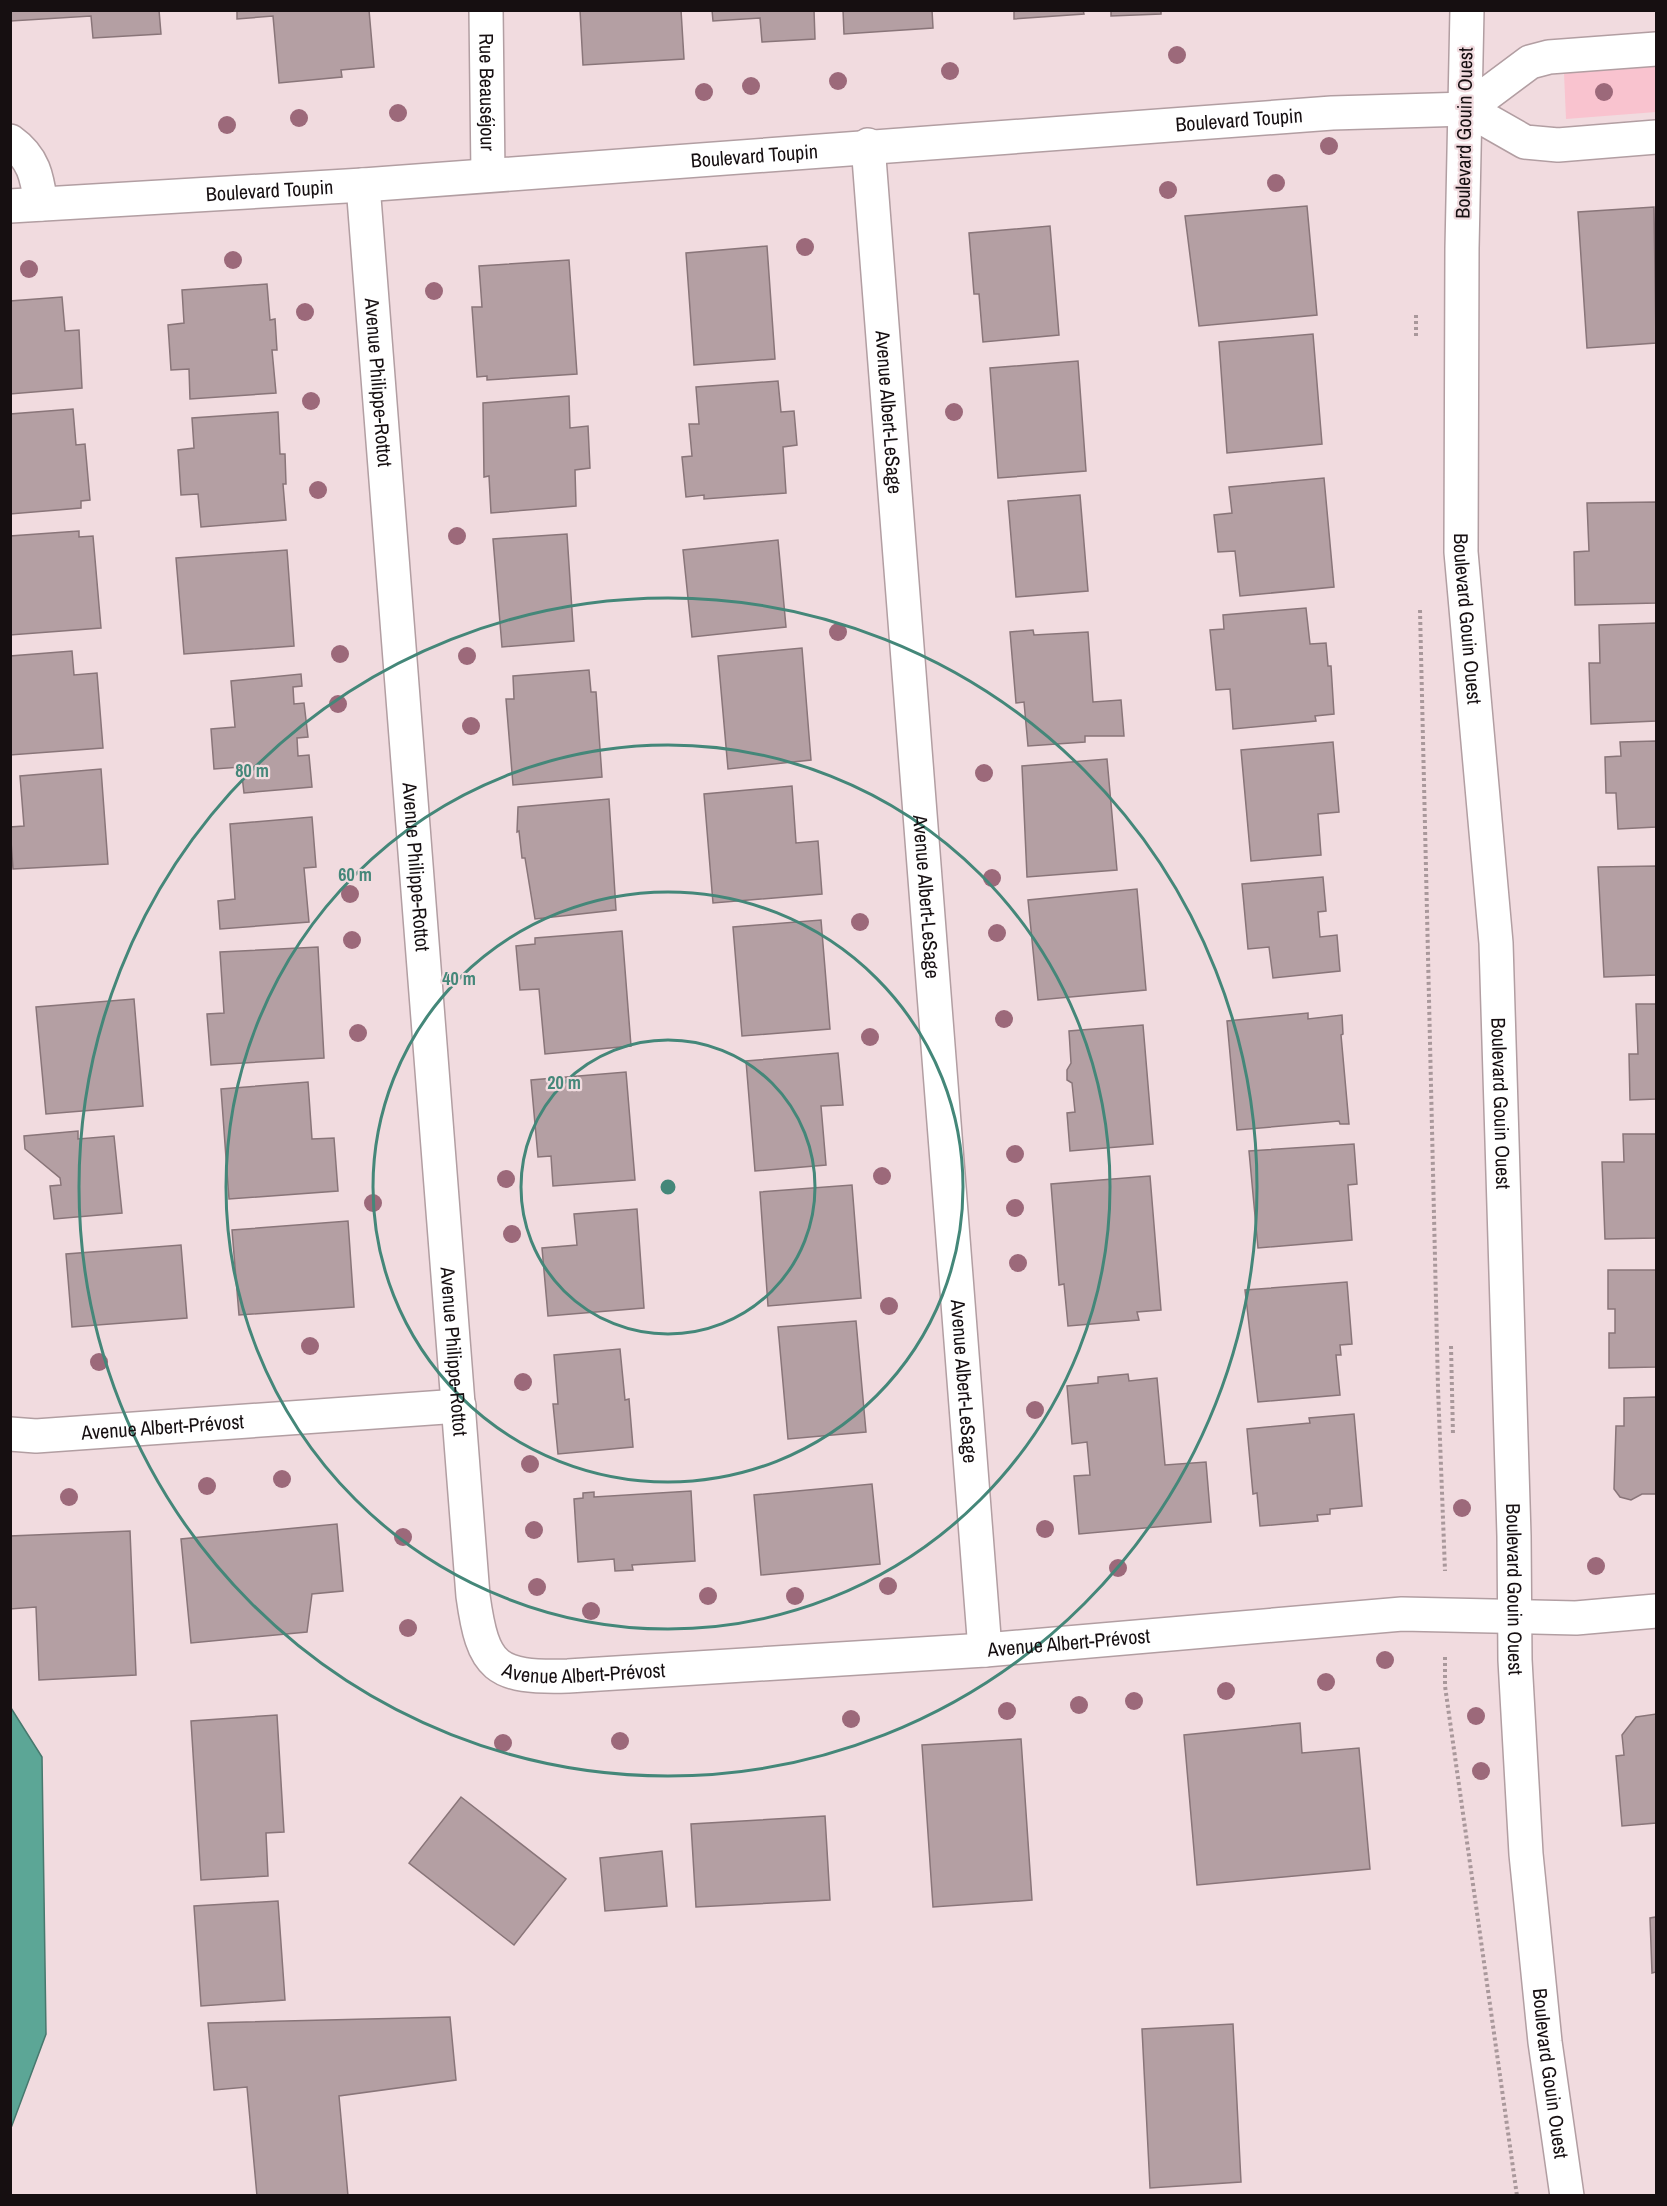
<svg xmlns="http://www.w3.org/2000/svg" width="1667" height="2206" viewBox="0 0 1667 2206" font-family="'Archivo Narrow',sans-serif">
	<rect width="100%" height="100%" fill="#f1dbdf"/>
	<!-- green -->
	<path fill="#f9c3cf" d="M1656,66V112L1566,119L1564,73Z"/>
	<!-- water -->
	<path fill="#5ca696" stroke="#47796e" stroke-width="1.5" d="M11,1708L42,1757L46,2034L11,2128Z"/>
	<!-- building -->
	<g fill="#b49fa3" stroke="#897579" stroke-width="1.5">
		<path d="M10,10H159L161,34L93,38L91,16L11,21Z"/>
		<path d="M237,10H369L374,67L341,70L342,77L279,83L273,16L237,19Z"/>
		<path d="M580,10H681L684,59L583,65Z"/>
		<path d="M712,10H814L815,39L762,42L760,18L713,21Z"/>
		<path d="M843,10H932L933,28L844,34Z"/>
		<path d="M1014,10H1083L1084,14L1014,19Z"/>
		<path d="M1111,10H1161V14L1111,16Z"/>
		<path d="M1307,206L1317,315L1199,326L1185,216Z"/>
		<path d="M1654,207L1656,343L1587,348L1578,212Z"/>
		<path d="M1050,226L1059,335L983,342L979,294H974L969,233Z"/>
		<path d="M767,246L775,359L694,365L686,253Z"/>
		<path d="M569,260L577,374L487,380V376L477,377L472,307H482L479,266Z"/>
		<path d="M267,284L270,320L275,319L277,350H272L276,393L190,399L189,369L171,370L168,325L184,323L182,290Z"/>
		<path d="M62,297L65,331L79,330L82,388L10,394V301Z"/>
		<path d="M1313,334L1322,444L1227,453L1219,342Z"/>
		<path d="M1078,361L1086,471L998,478L990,368Z"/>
		<path d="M778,381L781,412L794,411L797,445L783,447L786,493L704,499V495L686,497L682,457L692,456L689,424H699L696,387Z"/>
		<path d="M569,396L570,428L588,426L590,468L575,470L576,506L491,513L489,476L484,477L483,403Z"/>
		<path d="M73,409L76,445L85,444L90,500L81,501V508L10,514V414Z"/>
		<path d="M278,412L280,454H285L286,484H283L286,520L201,527L198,494L181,495L178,450L194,448L192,418Z"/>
		<path d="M1324,478L1334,587L1240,596L1235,551L1218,552L1214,515L1232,513L1229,487Z"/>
		<path d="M1080,495L1088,591L1016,597L1008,501Z"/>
		<path d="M1656,502V603L1575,605L1574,552L1589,551L1587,503Z"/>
		<path d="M79,531V537L93,536L101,628L10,635V536Z"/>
		<path d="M567,534L574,641L502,647L493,539Z"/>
		<path d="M778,540L786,627L692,637L683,550Z"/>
		<path d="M287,550L294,646L184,654L176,558Z"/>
		<path d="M1306,608L1310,644L1326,643L1328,666H1331L1334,714L1315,716L1316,721L1233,729L1230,689L1216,690L1210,630L1224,629L1223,615Z"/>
		<path d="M1656,623V721L1591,724L1589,663H1600L1599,625Z"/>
		<path d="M1033,630L1034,635L1088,632L1093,702L1121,700L1124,736H1085V742L1028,746L1024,702L1016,703L1010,632Z"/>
		<path d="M802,648L811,760L728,769L718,656Z"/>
		<path d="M72,651L74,675L97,673L103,748L10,755V656Z"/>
		<path d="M589,670L591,692H596L602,777L513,785L506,699H514L513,676Z"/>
		<path d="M301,674L302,686L293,687L294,704L304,703L308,737L297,738L298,756L309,755L312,787L244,793L241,767L214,769L211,729L235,727L231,681Z"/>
		<path d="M1656,741V827L1618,829L1616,793H1606L1605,757L1621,756L1620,742Z"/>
		<path d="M1333,742L1339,812L1318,814L1321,855L1251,861L1241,750Z"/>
		<path d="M1107,759L1117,870L1027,877L1022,766Z"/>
		<path d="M101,769L108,864L13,869L10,827L24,826L20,776Z"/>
		<path d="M792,786L796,843L818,841L822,894L713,903L704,794Z"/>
		<path d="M609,799L616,910L535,919L525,858H522L519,831L517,832L518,807Z"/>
		<path d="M312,817L316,867L304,868L309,922L220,929L218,901L235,899L230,824Z"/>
		<path d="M1656,866V975L1604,977L1598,867Z"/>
		<path d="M1323,877L1326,911L1318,912L1320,937L1337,935L1340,971L1273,978L1269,947L1248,949L1242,884Z"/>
		<path d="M1137,889L1146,990L1038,1000L1028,900Z"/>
		<path d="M821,920L830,1029L742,1036L733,927Z"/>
		<path d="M622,931L631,1046L545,1054L539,989L520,990L516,946L535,944V938Z"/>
		<path d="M318,947L324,1058L211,1065L207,1014L224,1013L220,952Z"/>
		<path d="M134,999L143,1106L46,1114L36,1007Z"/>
		<path d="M1636,1004H1656V1099L1630,1100L1629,1054H1638Z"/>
		<path d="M1308,1013V1019L1342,1015L1343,1034L1341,1035L1349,1124H1340L1339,1121L1237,1130L1227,1021Z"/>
		<path d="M1143,1025L1153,1144L1070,1151L1067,1113L1075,1112L1072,1083L1067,1080V1070L1071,1063L1069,1031Z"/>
		<path d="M838,1053L843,1105L821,1106L826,1165L755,1171L746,1061Z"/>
		<path d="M626,1072L635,1180L553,1186L551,1156L538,1157L531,1080Z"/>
		<path d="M308,1082L312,1139L334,1138L338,1191L229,1199L221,1089Z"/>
		<path d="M78,1131V1139L114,1136L122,1213L54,1219L50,1186L61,1185L60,1178L25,1149L24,1136Z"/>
		<path d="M1623,1134H1656V1238L1605,1239L1602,1162H1624Z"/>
		<path d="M1354,1144L1357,1184L1348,1185L1352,1240L1258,1248L1249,1151Z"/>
		<path d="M1150,1176L1161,1310L1137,1312L1139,1320L1068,1326L1064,1284L1059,1285L1051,1184Z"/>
		<path d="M852,1185L861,1298L768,1306L760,1192Z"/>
		<path d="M637,1209L644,1308L548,1316L542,1248L577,1245L574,1214Z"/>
		<path d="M348,1221L354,1307L239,1315L232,1230Z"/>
		<path d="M181,1245L187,1318L72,1327L66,1254Z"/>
		<path d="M1608,1270H1656V1367L1609,1368V1333H1615V1309H1608Z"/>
		<path d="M1347,1282L1352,1344L1340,1345L1341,1355H1336L1340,1395L1258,1402L1245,1290Z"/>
		<path d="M856,1321L866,1432L788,1439L778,1327Z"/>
		<path d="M620,1349L625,1400L629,1399L633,1447L558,1454L553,1404H558L554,1355Z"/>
		<path d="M1128,1374L1129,1381L1157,1378L1165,1465L1206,1462L1211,1522L1079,1534L1074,1476L1090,1475L1087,1442L1072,1444L1067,1386L1098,1383V1377Z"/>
		<path d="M1656,1397V1494H1642L1631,1500L1620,1497L1614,1489L1616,1426H1624V1398Z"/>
		<path d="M1354,1414L1362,1506L1330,1509V1514L1317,1515L1318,1521L1260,1526L1257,1493L1253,1494L1247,1429L1310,1423L1309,1418Z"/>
		<path d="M872,1484L880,1564L761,1575L754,1495Z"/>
		<path d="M691,1491L695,1561L632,1565L633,1570L615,1571L614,1559L578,1562L574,1499L583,1498V1493L594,1492V1497Z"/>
		<path d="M337,1524L343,1591L312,1594L307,1632L191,1643L181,1539Z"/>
		<path d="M130,1531L136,1675L39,1680L36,1607L10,1609V1536Z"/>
		<path d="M1656,1714V1823L1622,1826L1616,1756L1624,1755L1622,1735L1636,1717Z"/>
		<path d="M277,1715L284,1832L266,1833L268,1876L201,1880L191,1721Z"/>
		<path d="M1300,1723L1302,1753L1359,1748L1370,1869L1197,1885L1184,1735Z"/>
		<path d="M1021,1739L1032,1900L933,1907L922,1745Z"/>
		<path d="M461,1797L566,1879L514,1945L409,1863Z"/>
		<path d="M825,1816L830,1900L696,1907L691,1824Z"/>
		<path d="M662,1851L667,1906L605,1911L600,1858Z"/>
		<path d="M278,1901L285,2000L201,2006L194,1906Z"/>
		<path d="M1656,1917V1972L1652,1973L1650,1918Z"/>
		<path d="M450,2017L456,2080L339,2096L348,2196H257L247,2087L214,2090L208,2023Z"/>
		<path d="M1233,2024L1241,2182L1150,2188L1142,2029Z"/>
	</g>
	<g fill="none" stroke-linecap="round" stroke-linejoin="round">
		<!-- street casing -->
		<g stroke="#b29ea2" stroke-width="36">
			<g id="street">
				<path id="s1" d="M486,10L488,175"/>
				<path d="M10,141C34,158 37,177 41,204"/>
				<path id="s2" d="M868,145L985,1650"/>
				<path id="s3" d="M363,185L473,1596C483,1668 495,1678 568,1676L985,1650L1402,1614L1576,1618L1656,1611"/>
				<path id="s4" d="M10,206L363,185L1332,113L1467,109"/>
				<path id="s5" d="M10,1434L36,1436L459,1406"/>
			</g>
		</g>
		<!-- secondary casing -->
		<g stroke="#b29ea2" stroke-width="36">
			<g id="secondary">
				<path id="s6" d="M1467,10L1462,248L1461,552L1496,943L1514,1536L1515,1660L1526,1854L1545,2042L1567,2196"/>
				<path d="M1467,109L1530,62L1549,57L1656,49"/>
				<path d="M1467,109L1525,142L1558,145L1656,137"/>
			</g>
		</g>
		<!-- path -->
		<g stroke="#a9989b" stroke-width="4" stroke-dasharray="3 3" stroke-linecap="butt">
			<path d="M1416,336V313"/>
			<path d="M1420,610L1438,1388L1445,1571"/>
			<path d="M1451,1346L1453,1435"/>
			<path d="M1445,1657V1686L1517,2196"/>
		</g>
		<!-- street -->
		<use href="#street" stroke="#fff" stroke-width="33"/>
		<!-- secondary -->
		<use href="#secondary" stroke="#fff" stroke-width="33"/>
	</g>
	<!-- trees -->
	<g fill="#9c697a">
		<circle cx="1177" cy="55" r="9"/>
		<circle cx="950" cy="71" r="9"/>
		<circle cx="838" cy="81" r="9"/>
		<circle cx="751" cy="86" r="9"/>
		<circle cx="704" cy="92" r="9"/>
		<circle cx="1604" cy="92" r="9"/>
		<circle cx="398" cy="113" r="9"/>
		<circle cx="299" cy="118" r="9"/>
		<circle cx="227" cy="125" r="9"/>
		<circle cx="1329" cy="146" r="9"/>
		<circle cx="1276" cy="183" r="9"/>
		<circle cx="1168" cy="190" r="9"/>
		<circle cx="805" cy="247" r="9"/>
		<circle cx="233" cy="260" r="9"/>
		<circle cx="29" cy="269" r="9"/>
		<circle cx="434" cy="291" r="9"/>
		<circle cx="305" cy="312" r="9"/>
		<circle cx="311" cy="401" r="9"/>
		<circle cx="954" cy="412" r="9"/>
		<circle cx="318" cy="490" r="9"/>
		<circle cx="457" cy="536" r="9"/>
		<circle cx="838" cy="632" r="9"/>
		<circle cx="340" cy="654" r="9"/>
		<circle cx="467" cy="656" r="9"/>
		<circle cx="338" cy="704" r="9"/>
		<circle cx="471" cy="726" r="9"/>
		<circle cx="984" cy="773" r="9"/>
		<circle cx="992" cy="878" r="9"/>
		<circle cx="350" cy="894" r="9"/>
		<circle cx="860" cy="922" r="9"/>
		<circle cx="997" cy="933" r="9"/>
		<circle cx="352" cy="940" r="9"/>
		<circle cx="1004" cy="1019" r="9"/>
		<circle cx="358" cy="1033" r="9"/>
		<circle cx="870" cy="1037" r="9"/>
		<circle cx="1015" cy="1154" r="9"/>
		<circle cx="882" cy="1176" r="9"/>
		<circle cx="506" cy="1179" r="9"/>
		<circle cx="373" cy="1203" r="9"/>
		<circle cx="1015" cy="1208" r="9"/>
		<circle cx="512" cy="1234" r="9"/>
		<circle cx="1018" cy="1263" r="9"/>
		<circle cx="889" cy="1306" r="9"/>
		<circle cx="310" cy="1346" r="9"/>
		<circle cx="99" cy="1362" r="9"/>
		<circle cx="523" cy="1382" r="9"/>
		<circle cx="1035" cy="1410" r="9"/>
		<circle cx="530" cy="1464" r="9"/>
		<circle cx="282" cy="1479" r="9"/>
		<circle cx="207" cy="1486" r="9"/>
		<circle cx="69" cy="1497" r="9"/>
		<circle cx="1462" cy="1508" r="9"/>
		<circle cx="1045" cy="1529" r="9"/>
		<circle cx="534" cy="1530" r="9"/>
		<circle cx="403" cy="1537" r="9"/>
		<circle cx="1596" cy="1566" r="9"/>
		<circle cx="1118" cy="1568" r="9"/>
		<circle cx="888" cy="1586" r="9"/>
		<circle cx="537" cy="1587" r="9"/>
		<circle cx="708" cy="1596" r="9"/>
		<circle cx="795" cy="1596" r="9"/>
		<circle cx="591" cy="1611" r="9"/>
		<circle cx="408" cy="1628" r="9"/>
		<circle cx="1385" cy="1660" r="9"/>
		<circle cx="1326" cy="1682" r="9"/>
		<circle cx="1226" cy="1691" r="9"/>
		<circle cx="1134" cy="1701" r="9"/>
		<circle cx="1079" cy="1705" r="9"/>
		<circle cx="1007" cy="1711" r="9"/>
		<circle cx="1476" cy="1716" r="9"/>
		<circle cx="851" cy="1719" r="9"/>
		<circle cx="620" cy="1741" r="9"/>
		<circle cx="503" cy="1743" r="9"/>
		<circle cx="1481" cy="1771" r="9"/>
	</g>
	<!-- distance rings -->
	<g fill="none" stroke="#448779" stroke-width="3">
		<circle cx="668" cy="1187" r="147"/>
		<circle cx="668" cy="1187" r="295"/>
		<circle cx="668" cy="1187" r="442"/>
		<circle cx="668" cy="1187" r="589"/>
	</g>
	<g text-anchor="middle" stroke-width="4.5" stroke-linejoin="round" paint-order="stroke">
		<!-- street labels -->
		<g font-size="20" fill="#160f11" stroke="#f1dbdf">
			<text dy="7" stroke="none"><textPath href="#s1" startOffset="82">Rue Beauséjour</textPath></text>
			<text dy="7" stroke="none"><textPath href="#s4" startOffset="1232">Boulevard Toupin</textPath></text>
			<text transform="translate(1464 133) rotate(-89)" y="7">Boulevard Gouin Ouest</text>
			<text dy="7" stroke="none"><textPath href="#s4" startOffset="746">Boulevard Toupin</textPath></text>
			<text dy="7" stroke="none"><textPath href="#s4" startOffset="260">Boulevard Toupin</textPath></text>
			<text dy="7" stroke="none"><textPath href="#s3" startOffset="198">Avenue Philippe-Rottot</textPath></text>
			<text dy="7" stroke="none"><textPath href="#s2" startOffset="268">Avenue Albert-LeSage</textPath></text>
			<text dy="7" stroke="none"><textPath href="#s6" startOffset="609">Boulevard Gouin Ouest</textPath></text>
			<text dy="7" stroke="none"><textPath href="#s3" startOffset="684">Avenue Philippe-Rottot</textPath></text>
			<text dy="7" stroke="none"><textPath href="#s2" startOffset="754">Avenue Albert-LeSage</textPath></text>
			<text dy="7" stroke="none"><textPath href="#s6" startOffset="1095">Boulevard Gouin Ouest</textPath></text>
			<text dy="7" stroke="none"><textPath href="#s3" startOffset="1170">Avenue Philippe-Rottot</textPath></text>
			<text dy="7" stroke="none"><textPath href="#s2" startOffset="1240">Avenue Albert-LeSage</textPath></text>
			<text dy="7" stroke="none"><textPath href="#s5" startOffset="153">Avenue Albert-Prévost</textPath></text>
			<text dy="7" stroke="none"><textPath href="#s6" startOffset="1581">Boulevard Gouin Ouest</textPath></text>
			<text dy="7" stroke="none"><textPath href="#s3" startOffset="2064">Avenue Albert-Prévost</textPath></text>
			<text dy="7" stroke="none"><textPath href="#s3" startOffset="1578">Avenue Albert-Prévost</textPath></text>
			<text dy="7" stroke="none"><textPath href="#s6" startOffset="2067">Boulevard Gouin Ouest</textPath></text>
		</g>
	</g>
	<circle cx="668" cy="1187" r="9" fill="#448779" stroke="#f1dbdf" stroke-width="3"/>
	<g font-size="18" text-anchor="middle" font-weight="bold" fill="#448779" stroke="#f1dbdf" stroke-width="4.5" stroke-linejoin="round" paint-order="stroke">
		<text x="252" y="777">80 m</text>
		<text x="355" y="881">60 m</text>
		<text x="459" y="985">40 m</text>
		<text x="564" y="1089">20 m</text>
	</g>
	<!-- border -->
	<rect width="1667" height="2206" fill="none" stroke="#160f11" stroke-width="24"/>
</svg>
